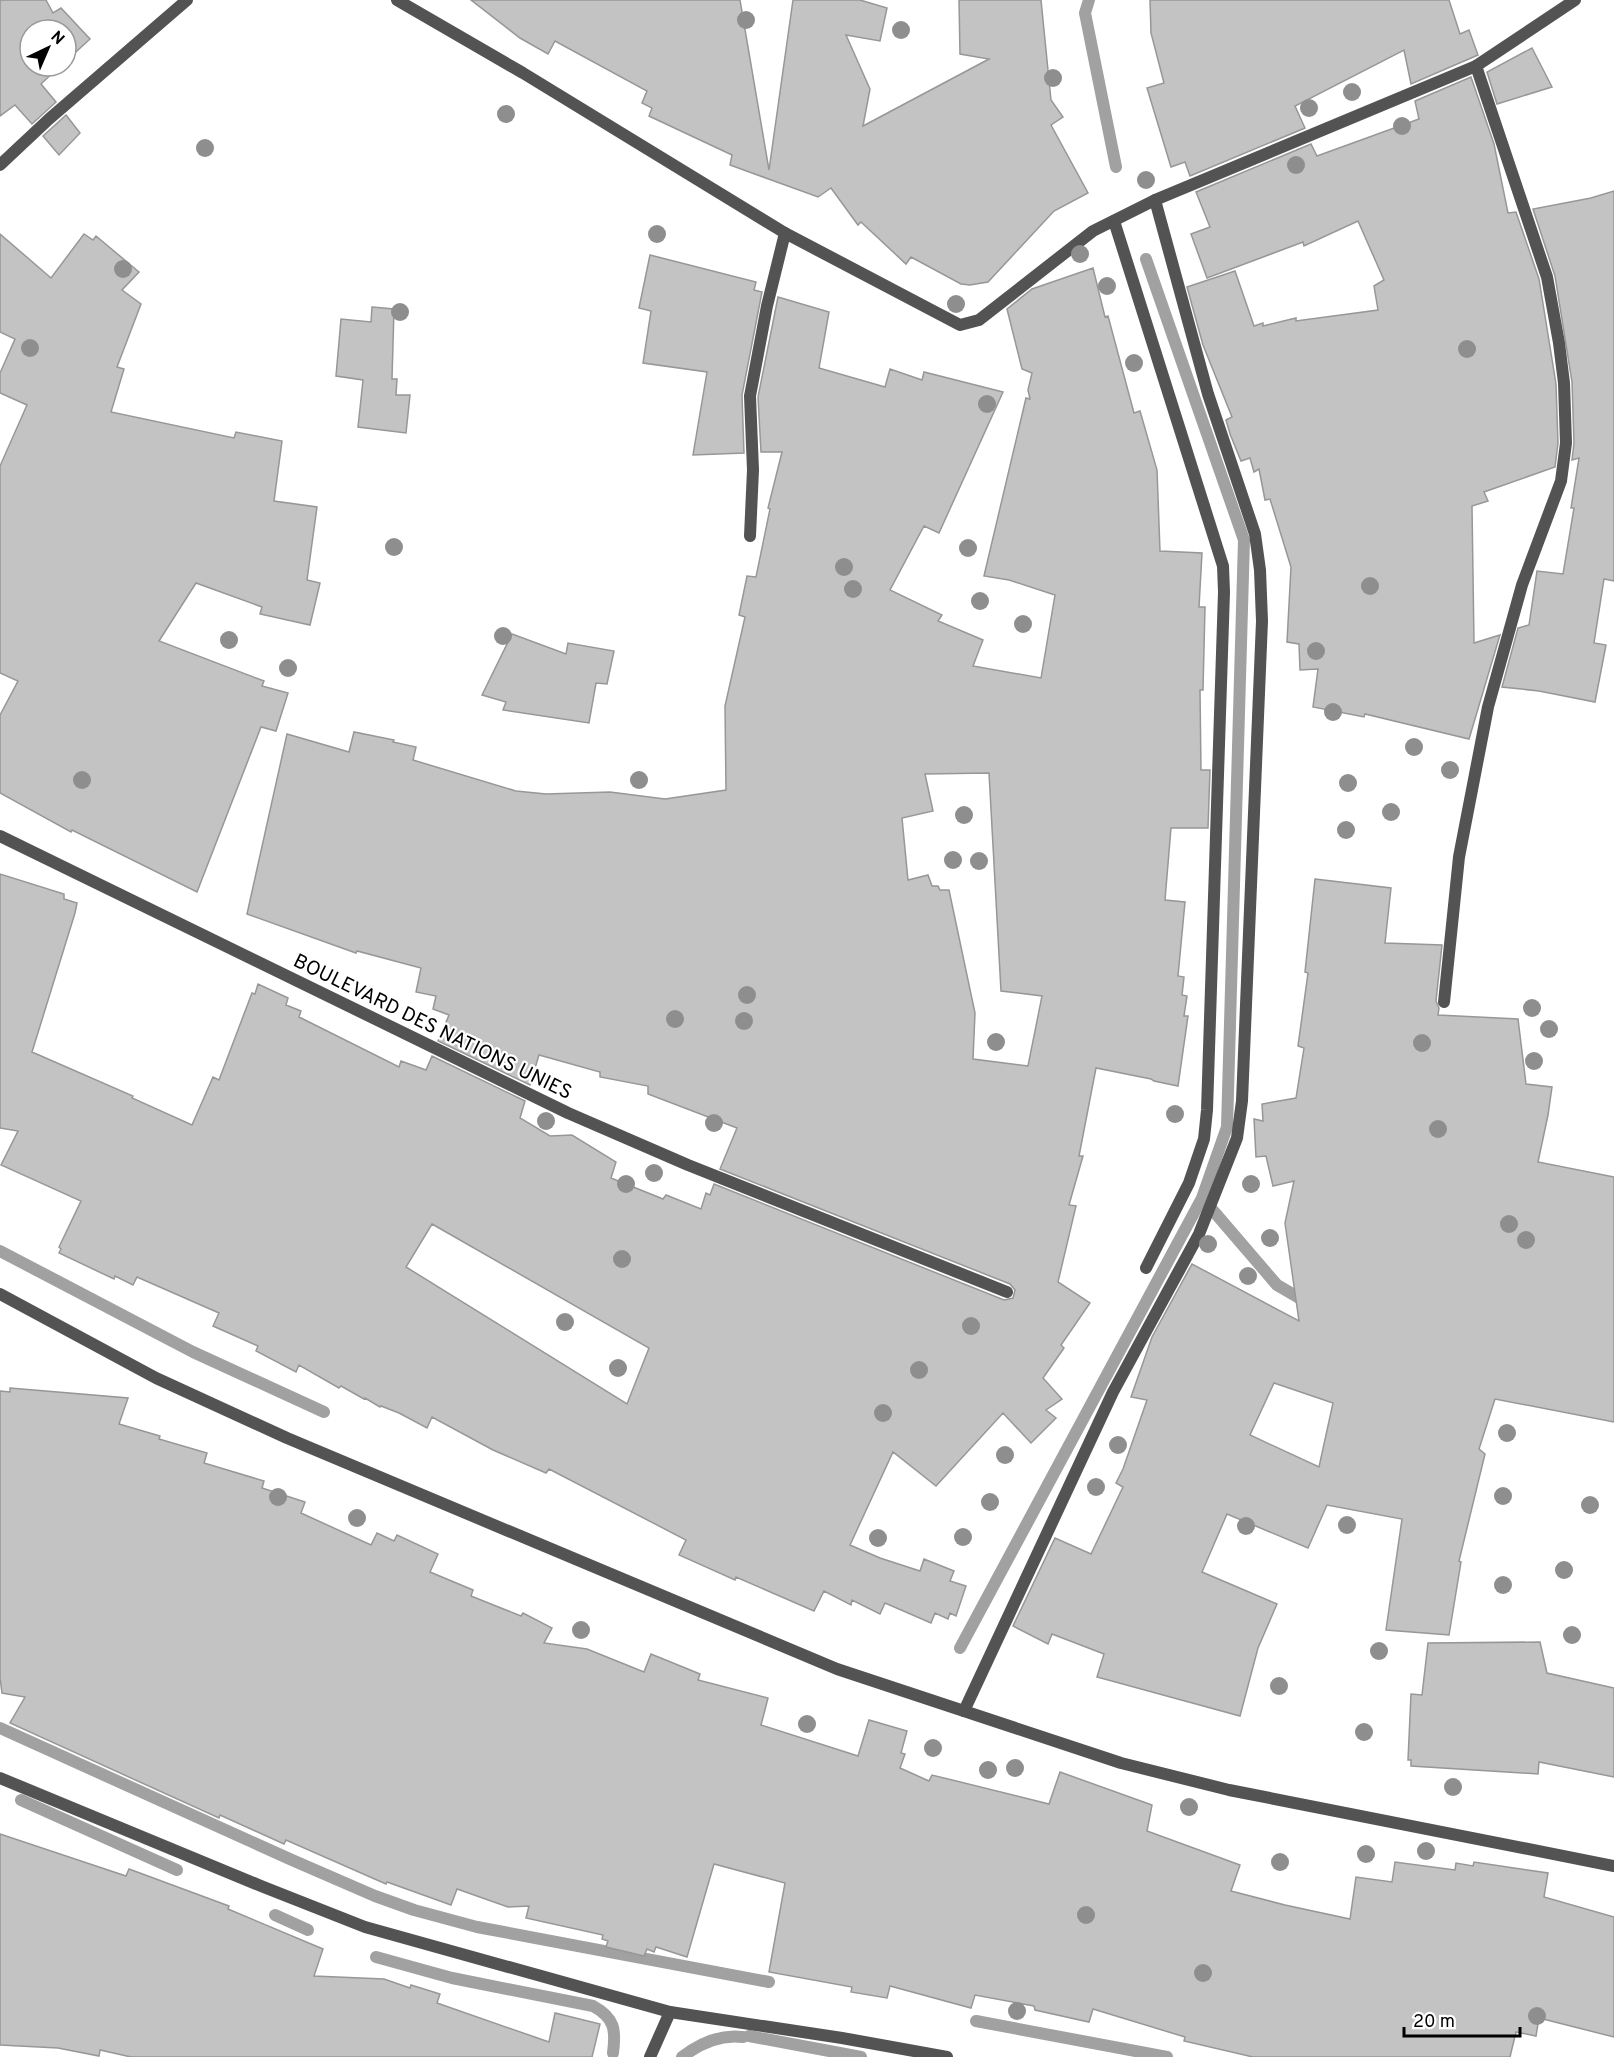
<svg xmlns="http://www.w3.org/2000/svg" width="1614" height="2057" viewBox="0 0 1614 2057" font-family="Overpass,sans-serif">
	<rect width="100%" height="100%" fill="#fff"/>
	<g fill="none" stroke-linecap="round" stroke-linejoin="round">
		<!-- stream -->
		<g stroke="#a1a1a1" stroke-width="12">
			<path d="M1089,0L1085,13L1116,167"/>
			<path d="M1204,1200L1277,1285L1308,1303"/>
			<path d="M0,1251L193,1352L324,1412"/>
			<path d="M960,1648L1202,1198L1227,1127L1244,540L1146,259"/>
			<path d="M0,1728L292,1860L375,1896L414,1910L477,1927L769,1982"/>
			<path d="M21,1800L177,1870"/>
			<path d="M275,1915L308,1930"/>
			<path d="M376,1957L452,1978L593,2006C615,2018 616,2030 613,2053"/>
			<path d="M976,2021L1167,2057"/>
			<path d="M749,2036L861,2057"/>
			<path d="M682,2057C699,2044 721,2034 743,2037"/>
		</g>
	</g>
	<!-- building -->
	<g fill="#c3c3c3" stroke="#979797" stroke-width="1.5" fill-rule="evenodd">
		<path d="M0,0H46L53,13L61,8L90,39L66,61V30H30V66H60L41,84L56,102L32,124L15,105L0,116Z"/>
		<path d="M471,0H740L769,170L793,0H860L887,8L880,41L846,35L870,89L863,126L989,59L960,54L959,0H1041L1051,100L1063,117L1051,125L1088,193L1054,211L988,282L970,285L961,284L911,257L906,264L861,222L858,225L831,188L818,197L730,165L732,155L649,116L652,108L642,103L647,91L555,41L548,54L520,38Z"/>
		<path d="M1150,0H1449L1460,34L1469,30L1478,55L1411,84L1404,50L1295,106L1305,128L1190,176L1185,162L1171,167L1147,88L1164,83L1151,33Z"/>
		<path d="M1532,48L1552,87L1497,104L1487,72Z"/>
		<path d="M1471,77L1494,144L1508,213L1516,212L1539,279L1556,384L1558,443L1555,467L1484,492L1488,501L1472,506L1474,643L1500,635L1469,739L1365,714L1364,717L1313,707L1318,669L1300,670L1299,644L1287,642L1291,567L1270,499L1265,500L1259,469L1254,472L1250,458L1241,461L1230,434L1226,420L1232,417L1203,345L1187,287L1235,271L1254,326L1263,323V326L1296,318V321L1378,310L1374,286L1384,280L1358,221L1304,246L1303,242L1207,278L1191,234L1210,227L1196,192L1311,144L1317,156L1419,119L1415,101Z"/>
		<path d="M66,115L80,133L59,155L43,136Z"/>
		<path d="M1614,191V581L1604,579L1594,643L1606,645L1595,702L1539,691L1502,687L1518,628L1529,625L1537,571L1563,574L1574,508H1571L1579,458L1572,460L1574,443L1572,382L1555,276L1533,209L1591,198Z"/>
		<path d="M0,234L51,278L84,234L93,240L96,236L139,272L122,290L141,304L117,367L124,369L111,412L234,438L236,432L282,441L274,501L317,507L307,580L320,583L310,625L260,614L262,607L196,583L159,641L264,681L262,686L288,693L276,731L261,727L197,892L72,830L71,832L0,793V715L18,681L0,673V466L27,405L0,393V373L15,339L0,332Z"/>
		<path d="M650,255L756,282L754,290L762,292L742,395L744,453L693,455L707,372L643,363L651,311L639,308Z"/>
		<path d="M1093,268L1105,317L1108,316L1134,413L1140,411L1157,470L1160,551L1202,553L1199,607H1205L1203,690H1200L1201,770H1210L1208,828H1171L1165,900L1185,902L1178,976L1184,977L1182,995L1187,996L1184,1016H1188L1178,1086L1154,1081L1151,1079L1096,1068L1079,1156H1083L1069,1205L1076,1206L1058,1282L1090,1303L1061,1345L1064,1348L1043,1378L1062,1399L1046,1410L1056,1418L1031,1443L1003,1413L936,1486L893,1452L850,1545L880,1558L920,1571L924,1559L954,1571L950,1581L966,1586L956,1616L950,1613L948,1619L935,1613L931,1623L885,1603L880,1614L852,1600L851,1605L824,1591L814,1611L736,1577L735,1580L679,1555L686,1540L549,1469L546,1473L493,1450L432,1417L427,1428L399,1413L381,1406L380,1407L365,1398L364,1399L341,1386L339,1388L299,1365L296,1372L256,1351L258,1346L213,1326L219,1313L137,1277L133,1285L115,1276L114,1279L59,1253L61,1249L59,1247L81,1201L1,1165L18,1131L0,1128V874L64,894V899L77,903L75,913L32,1052L133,1096L132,1098L192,1125L213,1077L219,1080L252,993L255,994L258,984L288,998L286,1005L301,1011L299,1017L399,1067L401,1061L426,1070L432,1056L525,1101L520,1118L550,1136L572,1135L616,1162L611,1178L663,1199L666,1195L701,1209L706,1193L710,1195L714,1184L1004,1300L1013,1298L1015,1290L1010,1284L720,1169L737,1128L648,1094V1086L600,1077V1072L539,1055L530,1085L438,1041L449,1015L433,1009L436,996L416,992L421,968L357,951L356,953L247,914L287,734L349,752L354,732L394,740L393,742L416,747L413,760L516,791L546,794L610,792L665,799L726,790L725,706L745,617L739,615L747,576L756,577L770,509L768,508L782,452H761L758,397L778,297L829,312L819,368L885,387L890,369L922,380L924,372L1003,392L939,533L924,526L890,590L942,615L938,621L983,640L973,666L1041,678L1055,595L1009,580L984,576L1026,398L1030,399L1028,390L1032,373L1022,369L1007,309L1032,289ZM989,773L1001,991L1042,996L1028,1066L973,1059L975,1013L949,890H940L938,886H932L928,875L908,880L902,818L933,811L925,774ZM432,1224L649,1348L627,1404L406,1267Z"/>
		<path d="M372,307L394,309L392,379H397L396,395H410L406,433L358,427L363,380L336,376L341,319L371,322Z"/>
		<path d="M512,634L566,654L568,643L614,651L607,684L596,683L589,723L503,710L506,702L482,695Z"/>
		<path d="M1315,879L1391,888L1385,943L1442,945L1436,1001L1439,1008L1438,1015L1518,1019L1526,1084L1552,1087L1548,1115L1538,1162L1614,1177V1422L1495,1399L1479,1449L1485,1454L1459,1561L1461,1562L1449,1635L1386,1630L1402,1519L1327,1505L1308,1548L1227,1514L1202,1572L1277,1604L1258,1648L1240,1716L1097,1677L1104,1654L1052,1634L1048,1644L1013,1626L1055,1538L1091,1554L1123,1487L1116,1483L1123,1469L1147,1400L1131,1397L1152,1337L1192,1264L1299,1321L1285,1223L1294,1181L1273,1186L1266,1156L1256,1157L1254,1119L1263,1121L1262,1104L1296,1098L1304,1048L1298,1046L1308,973L1305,972ZM1274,1383L1333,1403L1319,1467L1250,1435Z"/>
		<path d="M10,1388L128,1398L119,1424L160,1436L159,1439L207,1453L204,1463L264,1481L262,1488L305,1502L301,1513L371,1545L377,1533L394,1541L397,1535L438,1554L430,1572L473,1590L471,1596L521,1616L523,1613L552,1628L544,1643L587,1649L644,1672L651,1654L700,1674L698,1680L768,1698L761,1725L858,1756L869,1720L907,1731L901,1753L905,1754L900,1768L929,1781L932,1775L1049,1804L1060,1772L1152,1805L1147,1831L1240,1865L1231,1891L1285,1905L1350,1919L1356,1877L1392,1882L1395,1862L1455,1870L1456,1863L1473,1866L1474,1862L1548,1873L1544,1897L1614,1917V2037L1539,2018L1536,2036L1516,2032L1510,2057H1253L1184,2041L1185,2037L1093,2009L1089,2022L1035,2010L1034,2006L975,1995L971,2008L890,1986L887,1998L851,1992L852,1987L769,1972L785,1883L714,1864L687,1957L656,1947L654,1952L647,1949L644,1956L606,1947L608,1941L602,1939L603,1935L526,1918L529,1906L508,1907L457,1889L451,1905L387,1882L386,1884L286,1840L284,1844L220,1815L219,1818L10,1723L25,1697L2,1693L0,1678V1391L10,1392Z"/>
		<path d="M1540,1642L1547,1673L1614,1688V1777L1539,1762L1538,1774L1411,1766V1760H1408L1411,1694L1422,1695L1428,1643Z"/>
		<path d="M0,1834L126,1876L129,1869L229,1906L228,1909L323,1949L314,1976L384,1979L410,1988L411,1985L440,1994L437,2003L549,2042L555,2013L600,2024L592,2057H131L100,2050L99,2056L58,2048L0,2045Z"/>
	</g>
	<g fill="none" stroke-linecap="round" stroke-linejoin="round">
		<!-- street -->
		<g stroke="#535353" stroke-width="12">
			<path d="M397,0L523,73L785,233L960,325L979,320L1093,231L1155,200L1476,66"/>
			<path d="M0,165L49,119L187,0"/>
			<path d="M1114,221L1223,566L1224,592L1207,1110L1204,1139L1189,1183L1146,1268"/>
			<path d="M750,536L753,470L750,396L767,306L785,233"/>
			<path d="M0,836L568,1113L688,1165L1007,1292"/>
			<path d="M1444,1002L1459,857L1488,707L1522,585L1561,481L1566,443L1564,383L1559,343L1547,277L1476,66L1575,0"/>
			<path d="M0,1294L156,1378L287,1438L837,1669L1121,1763L1229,1790L1614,1866"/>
			<path d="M964,1711L1113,1392L1199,1234L1237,1138L1242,1101L1262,621L1260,570L1255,534L1208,394L1155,200"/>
			<path d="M0,1778L261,1886L365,1927L670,2012L842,2038L947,2057"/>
			<path d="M650,2057L670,2012"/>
		</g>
	</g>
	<!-- trees -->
	<g fill="#8e8e8e">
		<circle cx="746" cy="20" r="9"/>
		<circle cx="901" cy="30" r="9"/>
		<circle cx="1053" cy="78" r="9"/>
		<circle cx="1352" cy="92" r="9"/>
		<circle cx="1309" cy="108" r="9"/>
		<circle cx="506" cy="114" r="9"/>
		<circle cx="1402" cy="126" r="9"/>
		<circle cx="205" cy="148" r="9"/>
		<circle cx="1296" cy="165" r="9"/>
		<circle cx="1146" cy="180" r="9"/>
		<circle cx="657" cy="234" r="9"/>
		<circle cx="1080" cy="254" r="9"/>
		<circle cx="123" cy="269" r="9"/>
		<circle cx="1107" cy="286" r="9"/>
		<circle cx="956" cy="304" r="9"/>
		<circle cx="400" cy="312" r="9"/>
		<circle cx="30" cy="348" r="9"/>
		<circle cx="1467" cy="349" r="9"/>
		<circle cx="1134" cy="363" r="9"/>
		<circle cx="987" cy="404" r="9"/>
		<circle cx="394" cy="547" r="9"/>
		<circle cx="968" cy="548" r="9"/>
		<circle cx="844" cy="567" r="9"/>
		<circle cx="1370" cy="586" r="9"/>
		<circle cx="853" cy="589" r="9"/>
		<circle cx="980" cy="601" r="9"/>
		<circle cx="1023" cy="624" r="9"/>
		<circle cx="503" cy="636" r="9"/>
		<circle cx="229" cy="640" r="9"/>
		<circle cx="1316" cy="651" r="9"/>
		<circle cx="288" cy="668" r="9"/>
		<circle cx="1333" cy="712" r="9"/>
		<circle cx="1414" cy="747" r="9"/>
		<circle cx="1450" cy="770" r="9"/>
		<circle cx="82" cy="780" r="9"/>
		<circle cx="639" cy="780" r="9"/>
		<circle cx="1348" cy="783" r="9"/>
		<circle cx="1391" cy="812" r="9"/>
		<circle cx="964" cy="815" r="9"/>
		<circle cx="1346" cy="830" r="9"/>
		<circle cx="953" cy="860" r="9"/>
		<circle cx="979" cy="861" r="9"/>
		<circle cx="747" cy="995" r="9"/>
		<circle cx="1532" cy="1008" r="9"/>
		<circle cx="675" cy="1019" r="9"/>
		<circle cx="744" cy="1021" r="9"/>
		<circle cx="1549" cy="1029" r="9"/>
		<circle cx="996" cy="1042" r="9"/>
		<circle cx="1422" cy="1043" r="9"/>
		<circle cx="1534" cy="1061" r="9"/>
		<circle cx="1175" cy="1114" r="9"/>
		<circle cx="546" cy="1121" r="9"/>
		<circle cx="714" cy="1123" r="9"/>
		<circle cx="1438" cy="1129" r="9"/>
		<circle cx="654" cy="1173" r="9"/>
		<circle cx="626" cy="1184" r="9"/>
		<circle cx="1251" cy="1184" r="9"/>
		<circle cx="1509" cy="1224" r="9"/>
		<circle cx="1270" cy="1238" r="9"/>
		<circle cx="1526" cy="1240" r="9"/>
		<circle cx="1208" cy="1244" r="9"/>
		<circle cx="622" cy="1259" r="9"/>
		<circle cx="1248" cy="1276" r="9"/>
		<circle cx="565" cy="1322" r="9"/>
		<circle cx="971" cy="1326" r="9"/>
		<circle cx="618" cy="1368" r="9"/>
		<circle cx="919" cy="1370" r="9"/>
		<circle cx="883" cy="1413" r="9"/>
		<circle cx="1507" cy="1433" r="9"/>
		<circle cx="1118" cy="1445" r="9"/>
		<circle cx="1005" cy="1455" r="9"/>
		<circle cx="1096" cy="1487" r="9"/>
		<circle cx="1503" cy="1496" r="9"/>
		<circle cx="278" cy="1497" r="9"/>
		<circle cx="990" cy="1502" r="9"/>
		<circle cx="1590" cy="1505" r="9"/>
		<circle cx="357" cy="1518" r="9"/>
		<circle cx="1347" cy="1525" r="9"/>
		<circle cx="1246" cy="1526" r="9"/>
		<circle cx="963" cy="1537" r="9"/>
		<circle cx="878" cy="1538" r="9"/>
		<circle cx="1564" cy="1570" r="9"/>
		<circle cx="1503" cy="1585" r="9"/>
		<circle cx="581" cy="1630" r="9"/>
		<circle cx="1572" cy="1635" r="9"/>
		<circle cx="1379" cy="1651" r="9"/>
		<circle cx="1279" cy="1686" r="9"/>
		<circle cx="807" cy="1724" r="9"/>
		<circle cx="1364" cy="1732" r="9"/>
		<circle cx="933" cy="1748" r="9"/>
		<circle cx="1015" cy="1768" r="9"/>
		<circle cx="988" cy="1770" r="9"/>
		<circle cx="1453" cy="1787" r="9"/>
		<circle cx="1189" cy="1807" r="9"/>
		<circle cx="1426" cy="1851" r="9"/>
		<circle cx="1366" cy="1854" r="9"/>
		<circle cx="1280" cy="1862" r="9"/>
		<circle cx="1086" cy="1915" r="9"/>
		<circle cx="1203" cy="1973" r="9"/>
		<circle cx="1017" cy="2011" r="9"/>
		<circle cx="1537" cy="2016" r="9"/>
	</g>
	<g text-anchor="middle" stroke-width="4.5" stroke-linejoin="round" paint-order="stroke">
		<!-- street labels -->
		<g font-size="20" fill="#000" stroke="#fff">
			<text transform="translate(433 1026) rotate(26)" y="7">BOULEVARD DES NATIONS UNIES</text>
		</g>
	</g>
	<!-- north arrow -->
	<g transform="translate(48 48) rotate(44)"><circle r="28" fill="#ffffff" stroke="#999999" stroke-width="1.5"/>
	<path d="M0-4.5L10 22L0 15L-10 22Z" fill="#000000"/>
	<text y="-9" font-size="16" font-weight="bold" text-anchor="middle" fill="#000000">N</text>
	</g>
	<!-- scale -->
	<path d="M1404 2027v9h116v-9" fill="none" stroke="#000000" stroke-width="3"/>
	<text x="1413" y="2027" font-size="18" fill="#000000" stroke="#ffffff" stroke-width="4.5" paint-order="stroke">20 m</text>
</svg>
